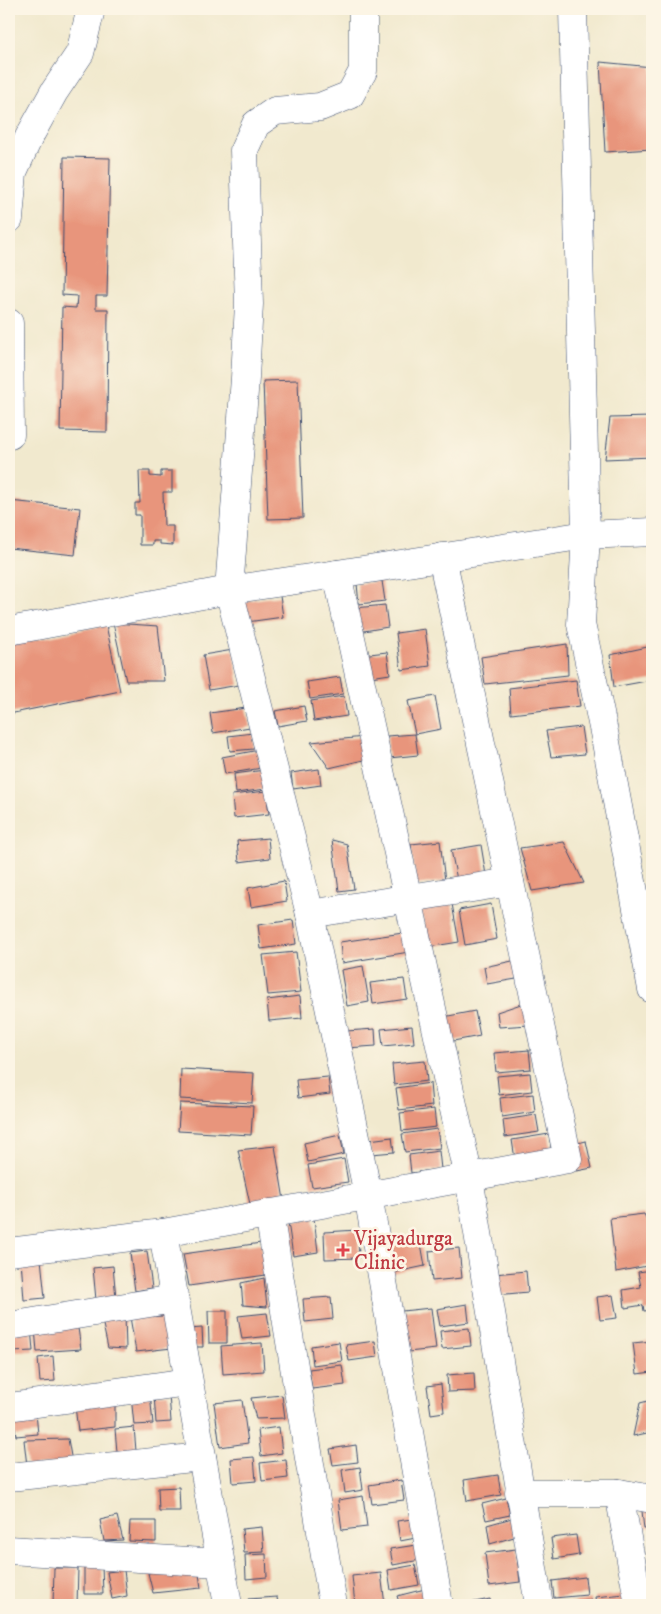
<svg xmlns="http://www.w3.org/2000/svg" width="661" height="1614" viewBox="0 0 661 1614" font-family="'IM FELL DW Pica',serif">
	<rect width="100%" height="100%" fill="#fcf5e5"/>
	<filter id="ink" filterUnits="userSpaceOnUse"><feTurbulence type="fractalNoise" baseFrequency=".02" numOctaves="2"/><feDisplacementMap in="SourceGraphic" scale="10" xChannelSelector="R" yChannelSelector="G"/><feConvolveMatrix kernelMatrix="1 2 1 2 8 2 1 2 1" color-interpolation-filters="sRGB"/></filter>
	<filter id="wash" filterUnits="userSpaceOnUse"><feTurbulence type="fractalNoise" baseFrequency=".0096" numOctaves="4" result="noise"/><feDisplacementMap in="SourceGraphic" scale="20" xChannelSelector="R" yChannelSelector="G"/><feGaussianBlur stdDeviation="1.12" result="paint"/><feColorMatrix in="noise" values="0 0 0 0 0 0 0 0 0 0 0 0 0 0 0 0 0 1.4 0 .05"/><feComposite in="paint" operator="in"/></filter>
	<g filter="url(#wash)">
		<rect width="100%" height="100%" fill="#f1e9ce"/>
		<g id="blocks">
			<!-- building -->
			<g fill="#e8957b">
				<path d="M600,62L652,67V149L605,152Z"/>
				<path d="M64,157L110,158L107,296H96V309H108L107,432L60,431L62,307L76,308L77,296L62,295Z"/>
				<path d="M298,380L303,518L268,519L263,381Z"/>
				<path d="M652,417V457L605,459L610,418Z"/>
				<path d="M139,471H150V476L161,477V471H172V492H163L164,526H173V545L160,544V541H153V545H140V515H135V503H140Z"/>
				<path d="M9,501L80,508L75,555L9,548Z"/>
				<path d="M382,581L385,601L359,604L357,584Z"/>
				<path d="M280,596L283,617L247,622L244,601Z"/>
				<path d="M385,605L388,627L358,632L355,608Z"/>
				<path d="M113,623L158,626L164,681H126Z"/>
				<path d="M106,625L120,691L9,714V645Z"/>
				<path d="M425,629L430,666L401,670L396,633Z"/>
				<path d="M567,644L568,675L485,684L481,657Z"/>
				<path d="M652,646V680L614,687L610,655Z"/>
				<path d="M233,650L239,685L209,690L203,655Z"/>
				<path d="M387,652L390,674L364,678L361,655Z"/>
				<path d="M340,677L343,694L310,699L307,682Z"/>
				<path d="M576,680L580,706L511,714L509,688Z"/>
				<path d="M344,696L347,716L314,721L311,701Z"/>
				<path d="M435,696L441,729L415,734L408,701Z"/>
				<path d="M304,706L307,721L278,726L275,711Z"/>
				<path d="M246,708L250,727L213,733L210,713Z"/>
				<path d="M581,727L585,754L551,757L546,731Z"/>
				<path d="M253,733L254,749L230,751L228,736Z"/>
				<path d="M415,734L418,755L389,758L387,736Z"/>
				<path d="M365,737L372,758L329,768L311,742Z"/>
				<path d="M259,750L262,768L225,774L222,757Z"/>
				<path d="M319,769L321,785L293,789L291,773Z"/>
				<path d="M265,770L266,789L236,793L234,774Z"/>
				<path d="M266,791L269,814L234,818L232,795Z"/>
				<path d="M268,838L270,858L239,862L237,841Z"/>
				<path d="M332,840L347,844L354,889L339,891Z"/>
				<path d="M440,841L445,881L416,885L411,844Z"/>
				<path d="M564,842L584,883L532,891L520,848Z"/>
				<path d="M481,845L486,875L457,880L451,850Z"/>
				<path d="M284,881L287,901L251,907L248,888Z"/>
				<path d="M452,904L459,942L428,947L421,910Z"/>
				<path d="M491,904L497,939L465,945L459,910Z"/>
				<path d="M293,920L296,944L261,949L258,925Z"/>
				<path d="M403,933L409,952L342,963L340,942Z"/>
				<path d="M296,952L301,992L268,995L263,955Z"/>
				<path d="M517,960L522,978L487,984L484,967Z"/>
				<path d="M363,966L369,1002L347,1006L341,970Z"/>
				<path d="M404,979L407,999L373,1004L370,983Z"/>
				<path d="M300,996L302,1018L269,1021L267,1000Z"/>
				<path d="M527,1002L529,1025L499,1027L497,1012Z"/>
				<path d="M475,1011L480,1036L448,1042L443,1017Z"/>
				<path d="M412,1026L414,1043L383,1046L381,1029Z"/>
				<path d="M375,1029L376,1046L347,1048L346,1031Z"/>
				<path d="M529,1050L531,1069L496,1072L494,1053Z"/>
				<path d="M425,1061L427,1081L394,1085L392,1064Z"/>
				<path d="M181,1069L254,1073L252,1103L180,1099Z"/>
				<path d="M530,1073L532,1091L499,1095L497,1076Z"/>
				<path d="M328,1077L330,1094L298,1098L296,1080Z"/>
				<path d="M430,1083L432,1106L399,1110L396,1088Z"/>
				<path d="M533,1094L535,1112L502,1117L500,1098Z"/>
				<path d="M180,1103L253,1106L251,1135L178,1131Z"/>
				<path d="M434,1109L436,1127L402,1131L400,1113Z"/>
				<path d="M536,1115L539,1132L505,1137L503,1120Z"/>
				<path d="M437,1129L440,1148L405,1152L402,1134Z"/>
				<path d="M549,1134L552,1153L515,1159L512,1140Z"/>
				<path d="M340,1135L344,1154L308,1162L304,1143Z"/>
				<path d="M392,1137L394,1152L371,1154L369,1140Z"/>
				<path d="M586,1141L592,1168L577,1171L570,1145Z"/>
				<path d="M275,1146L284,1200L250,1204L238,1150Z"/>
				<path d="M439,1151L441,1169L411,1173L409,1155Z"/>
				<path d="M344,1159L348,1182L312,1187L308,1165Z"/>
				<path d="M644,1214L652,1230V1265L616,1272L610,1218Z"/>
				<path d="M314,1218L318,1252L293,1256L288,1222Z"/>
				<path d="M358,1230L359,1258L325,1259L324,1232Z"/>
				<path d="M420,1238L425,1266L392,1273L386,1246Z"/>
				<path d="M261,1243L266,1275L189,1286L183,1254Z"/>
				<path d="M459,1248L462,1278L432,1281L429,1251Z"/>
				<path d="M147,1251L152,1288L135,1291L130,1253Z"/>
				<path d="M41,1259L45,1298L24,1300L21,1260Z"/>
				<path d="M113,1266L116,1298L96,1300L93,1268Z"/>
				<path d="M652,1270V1310L644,1311L643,1305L625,1308L623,1290L641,1287L638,1272Z"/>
				<path d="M526,1271L528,1292L496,1295L494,1274Z"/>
				<path d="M264,1278L267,1307L243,1305L241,1283Z"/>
				<path d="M613,1295L617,1318L600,1320L597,1297Z"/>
				<path d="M331,1297L333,1319L305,1322L303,1299Z"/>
				<path d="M467,1304L469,1322L440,1326L437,1309Z"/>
				<path d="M431,1308L436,1349L408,1352L402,1311Z"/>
				<path d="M208,1311H227V1343H209Z"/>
				<path d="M267,1313L271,1336L242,1339L238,1316Z"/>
				<path d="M125,1315L126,1349L108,1348L102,1320Z"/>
				<path d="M166,1316L172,1348L136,1352L130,1317Z"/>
				<path d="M77,1321L81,1349L37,1352L35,1328Z"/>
				<path d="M31,1328L33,1351L11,1352L9,1329Z"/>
				<path d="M202,1328L203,1347H190L189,1329Z"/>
				<path d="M469,1328L471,1346L442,1349L440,1331Z"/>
				<path d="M375,1341L377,1357L349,1361L346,1345Z"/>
				<path d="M652,1341V1372L637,1374L633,1343Z"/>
				<path d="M339,1342L342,1361L313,1365L311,1346Z"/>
				<path d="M262,1343L264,1371L223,1374L221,1346Z"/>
				<path d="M53,1356L55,1381L40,1382L38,1358Z"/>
				<path d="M342,1365L345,1385L312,1389L309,1369Z"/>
				<path d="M474,1373L475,1391L448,1392L447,1375Z"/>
				<path d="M441,1384L444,1412L431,1414L427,1386Z"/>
				<path d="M150,1394L153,1424L134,1425L131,1396Z"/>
				<path d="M169,1394L171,1422L156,1423L154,1395Z"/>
				<path d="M282,1395L285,1418L256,1419L251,1398Z"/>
				<path d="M242,1400L248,1443L220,1447L214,1403Z"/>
				<path d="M652,1400V1432L633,1436L640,1403Z"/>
				<path d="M115,1402V1427L78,1431L75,1406Z"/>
				<path d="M36,1413L38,1434L16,1436L13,1416Z"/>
				<path d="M134,1427L136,1451L117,1452L115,1429Z"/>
				<path d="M279,1427L282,1453L261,1456L258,1430Z"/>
				<path d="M68,1439L72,1462L27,1466L24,1440Z"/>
				<path d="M356,1445L358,1462L333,1465L330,1449Z"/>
				<path d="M254,1457L256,1481L233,1483L231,1459Z"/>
				<path d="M286,1460L288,1478L262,1481L260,1463Z"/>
				<path d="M360,1467L363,1490L345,1493L342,1470Z"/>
				<path d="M498,1475L501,1495L467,1501L464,1480Z"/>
				<path d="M401,1480L404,1500L372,1504L369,1485Z"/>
				<path d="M179,1487L180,1511H159L158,1488Z"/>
				<path d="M363,1496L367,1527L342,1530L338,1500Z"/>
				<path d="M506,1498L510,1515L486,1520L482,1504Z"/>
				<path d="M652,1509V1528L644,1529L642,1511Z"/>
				<path d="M117,1516L123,1540L104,1541L100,1520Z"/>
				<path d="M512,1518L514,1537L490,1544L487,1525Z"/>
				<path d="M412,1519L416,1538L400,1541L397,1521Z"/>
				<path d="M130,1521H156V1542L129,1541Z"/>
				<path d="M262,1527L264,1552L244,1553L242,1529Z"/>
				<path d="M576,1535L579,1555L554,1559L551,1538Z"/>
				<path d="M416,1545L420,1560L393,1565L390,1549Z"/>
				<path d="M516,1549L520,1582L489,1586L485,1553Z"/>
				<path d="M266,1554L267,1577L246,1579L245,1555Z"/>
				<path d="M84,1564L102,1565L103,1594H84Z"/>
				<path d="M415,1565L419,1585L391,1590L388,1570Z"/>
				<path d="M198,1567L201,1588L153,1593L148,1573Z"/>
				<path d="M54,1568H78L77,1605H53Z"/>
				<path d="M124,1570L127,1596L112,1599L107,1572Z"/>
				<path d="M381,1573L385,1605H355L352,1576Z"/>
				<path d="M585,1577L587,1595L554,1598L552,1581Z"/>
				<path d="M425,1589L429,1605H400L397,1596Z"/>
				<path d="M625,1594L626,1605H596L595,1597Z"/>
				<path d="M277,1597L278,1605H249L248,1599Z"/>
				<path d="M490,1599L491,1605H465V1604Z"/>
				<path d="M591,1599L592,1605H565V1604Z"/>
			</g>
		</g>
	</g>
	<g filter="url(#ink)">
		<use href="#blocks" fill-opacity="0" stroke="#3b4b6f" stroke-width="1"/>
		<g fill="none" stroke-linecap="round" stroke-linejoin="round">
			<!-- minor casing -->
			<g stroke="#3b4b6f" stroke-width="29">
				<g id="minor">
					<path d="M573,9L586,535L581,624L605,737L652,989"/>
					<path d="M9,219L13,172L29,137L54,92L80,53L91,9"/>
					<path d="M9,323L10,435"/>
					<path d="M337,574L229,590L245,378L249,304L244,150L256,124L275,111L320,107L350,95L363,71V9"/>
					<path d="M9,631L229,590L310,914L368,1195L439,1605"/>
					<path d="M310,914L510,882"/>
					<path d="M269,1213L333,1605"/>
					<path d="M163,1233L228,1605"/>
					<path d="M9,1252L163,1233L568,1159L442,557"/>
					<path d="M9,1326L174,1299"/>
					<path d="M9,1407L188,1382"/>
					<path d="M9,1477L202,1457"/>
					<path d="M519,1493H619L652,1499"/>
					<path d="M619,1493L639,1605"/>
					<path d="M9,1550L220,1563"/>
					<path d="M539,1605L469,1178L337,574L586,535L652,532"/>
				</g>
			</g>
			<!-- minor -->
			<use href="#minor" stroke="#fff" stroke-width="28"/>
		</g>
	</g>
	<!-- markers -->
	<path fill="#e0444e" stroke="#fcf5e5" stroke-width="2" d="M340.5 1242.5h5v5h5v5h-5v5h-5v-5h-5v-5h5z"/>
	<g text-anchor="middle" stroke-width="5" stroke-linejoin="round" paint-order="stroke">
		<!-- health labels -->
		<g font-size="21" fill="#be3a42" stroke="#fcf5e5" text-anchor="start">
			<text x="354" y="1245">Vijayadurga<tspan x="354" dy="24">Clinic</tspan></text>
		</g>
	</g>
	<!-- margin -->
	<rect width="661" height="1614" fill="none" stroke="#fcf5e5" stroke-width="30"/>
</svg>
